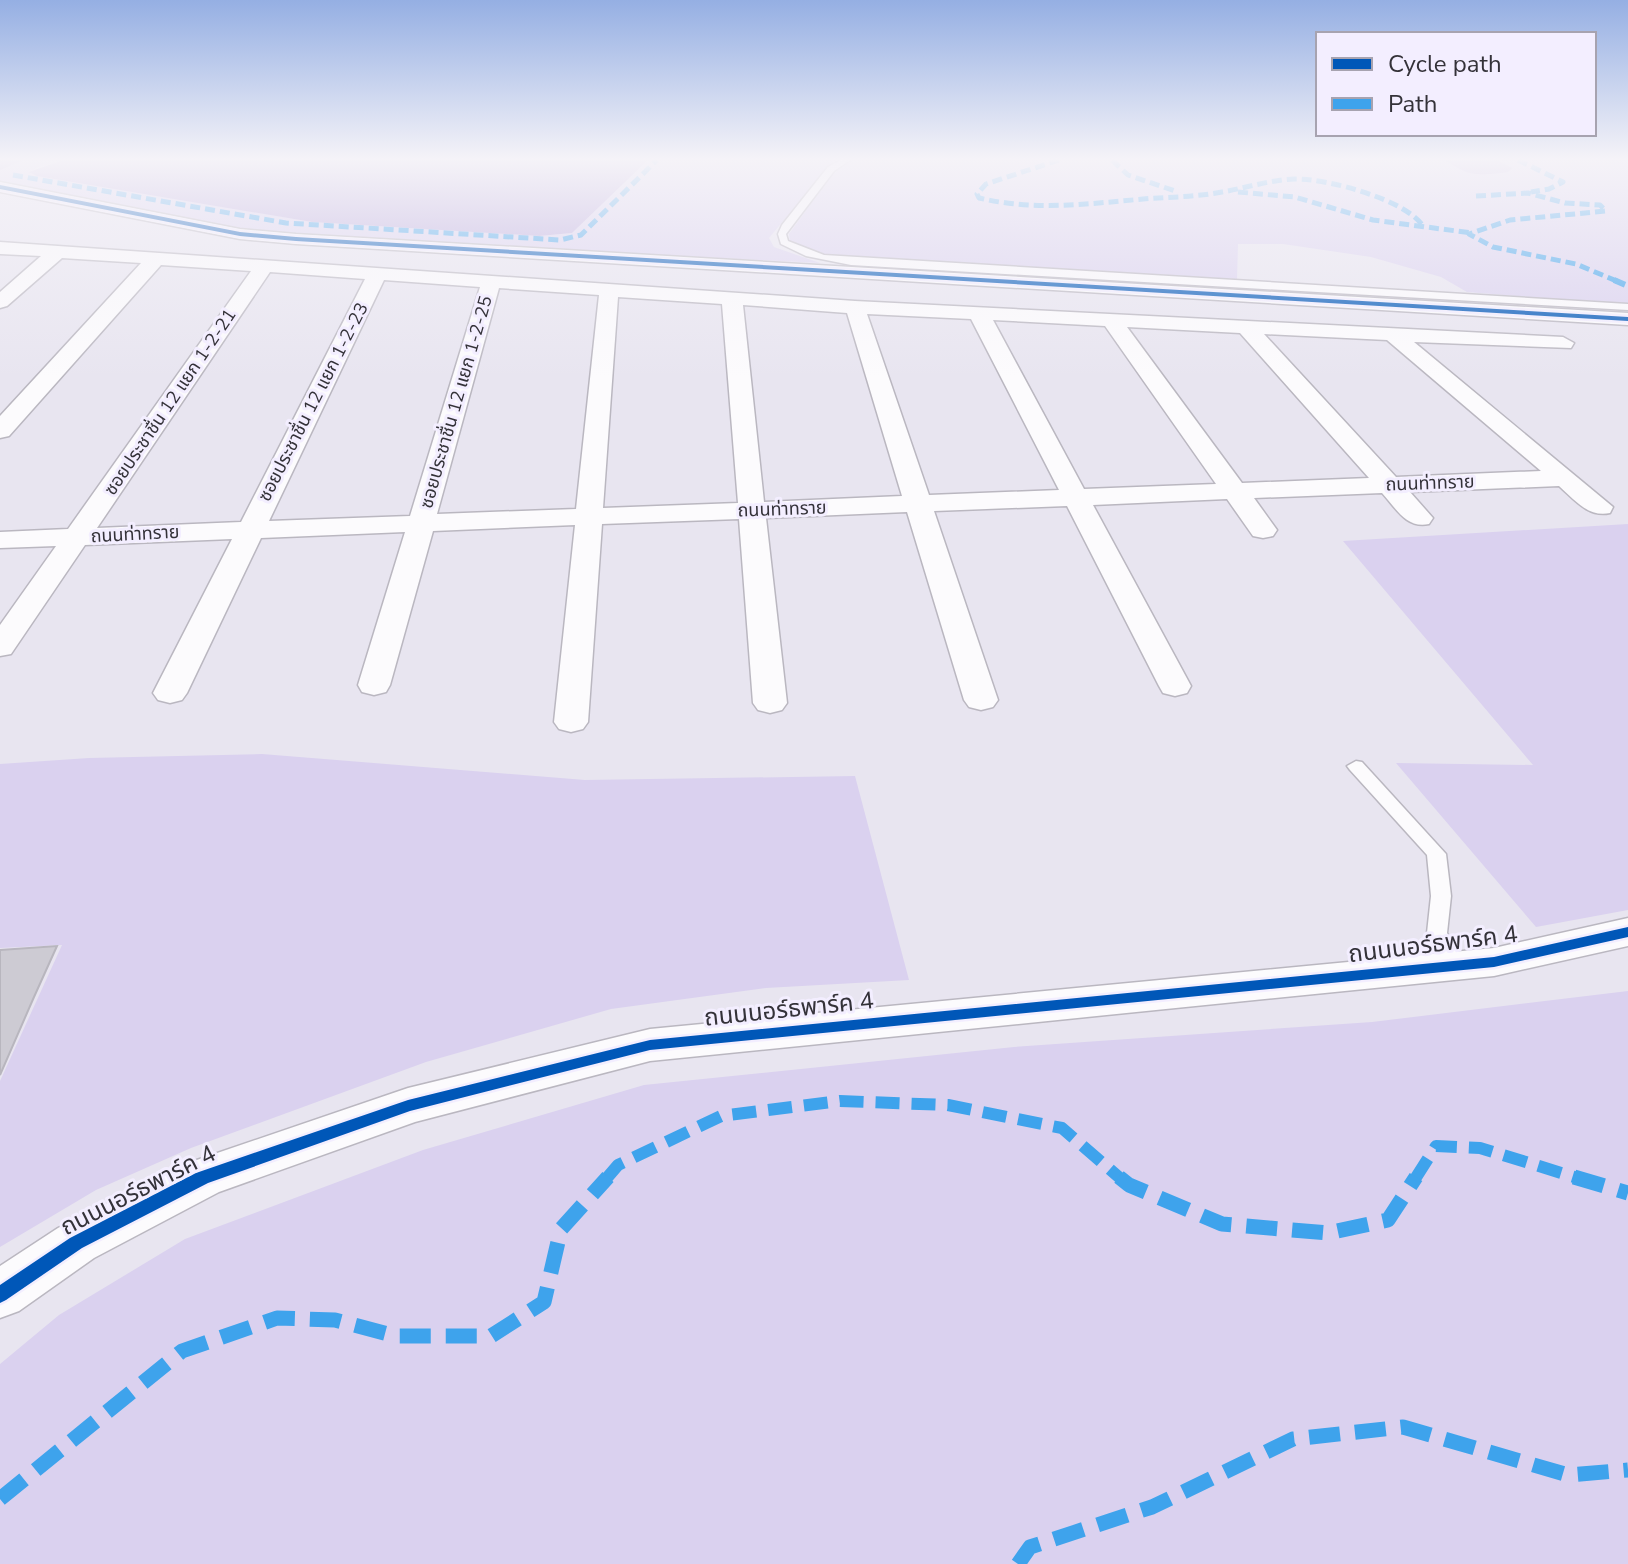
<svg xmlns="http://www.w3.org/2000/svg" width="1628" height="1564" viewBox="0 0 1628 1564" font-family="'Nunito Sans','Noto Sans Thai',sans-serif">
	<rect width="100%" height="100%" fill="#e8e5f0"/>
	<!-- green -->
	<g fill="#dad1ef">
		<path d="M0,160H63L38,167L30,172L312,222L539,236L572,233L648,160H834L769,238L774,247L820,263L307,237L245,231L0,184Z"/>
		<path d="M851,160H1628V305L1467,292L1441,277L1371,257L1283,244H1238L1237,279L824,255L807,251L790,242L789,234L830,177Z"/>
		<path d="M1628,524V910L1536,927L1396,763L1533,765L1343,541Z"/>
		<path d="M262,754L585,780L855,776L909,980L766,988L611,1009L426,1062L191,1148L96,1190L0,1247V1081L62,945L0,948V764L89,758Z"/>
		<path d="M1628,991V1564H0V1364L59,1315L185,1239L423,1150L644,1085L1014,1047L1372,1022Z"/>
	</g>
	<!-- water -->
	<g fill="#b9a8dc">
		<path d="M63,160H648L572,233L539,236L312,222L37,176L29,172Z"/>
		<path d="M1442,160H1497L1512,168L1508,172C1494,174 1473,177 1460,169C1453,166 1450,162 1442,160Z"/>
	</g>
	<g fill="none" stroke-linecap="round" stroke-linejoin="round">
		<!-- canal -->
		<path fill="#b9a8dc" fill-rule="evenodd" d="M0,160H24L0,170Z"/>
	</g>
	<!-- building -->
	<path fill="#cdcbd3" stroke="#b8b6be" stroke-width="2" d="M57,946L34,997L0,1075V950Z"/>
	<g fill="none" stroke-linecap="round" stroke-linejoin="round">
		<!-- lane casing -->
		<g stroke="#bab7c0" stroke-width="3">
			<g id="lane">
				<path d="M841,160H850L834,171L786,234L788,241L824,255L1628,304V310L851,265L806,256L781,244L778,234L782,225L828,167Z"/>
				<path d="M1356,761L1362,762L1446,854L1451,896L1447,933L1467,966L1463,971H1449L1427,933L1431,896L1427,855L1350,770L1347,766Z"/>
			</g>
		</g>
		<!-- street casing -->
		<g stroke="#bab7c0" stroke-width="3">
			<g id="street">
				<path d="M0,182L240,229L296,234L1628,313V325L296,244L240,239L0,192Z"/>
				<path d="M0,242L855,301L1563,337L1574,343L1571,348L1414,342L1613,507L1610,513C1588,518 1574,499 1559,486L1410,492L1433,518L1429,524C1406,529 1396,508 1382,493L1254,498L1277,530L1273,536L1263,538L1253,536L1227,499L1093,505L1191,686L1187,693L1175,696L1163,693L1159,686L1067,506L934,511L998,700L993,707L981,710L969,707L964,700L907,512L766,518L787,703L782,710L770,713L758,710L753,703L739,519L602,524L588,722L583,729L571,732L559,729L554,722L575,525L433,531L390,685L386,692L374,695L362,692L358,685L405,532L261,538L187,693L182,700L170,703L158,700L153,693L232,539L85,545L11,654L0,656V625L56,546L0,548V532L68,529L251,271L161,265L9,436L0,438V416L141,263L62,258L7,306L0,308V292L41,256L0,254ZM270,272L365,279L241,522L97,528ZM384,280L480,287L410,516L269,521ZM499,288L599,295L576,509L437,514ZM618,297L722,304L738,503L603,508ZM743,305L847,313L902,496L764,502ZM867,314L971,319L1059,490L929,495ZM993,320L1105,326L1216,484L1084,489ZM1127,327L1240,333L1369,478L1242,483ZM1264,334L1387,340L1541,471L1396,477Z"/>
				<path d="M1628,918V946L1494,976L650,1061L415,1122L219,1192L94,1258L19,1311L0,1318V1266L58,1228L185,1164L408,1088L650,1029L1494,948Z"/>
			</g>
		</g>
		<!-- lane -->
		<use href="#lane" fill="#fcfbfd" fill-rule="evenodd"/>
		<!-- street -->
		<use href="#street" fill="#fcfbfd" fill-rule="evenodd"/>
		<!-- quiet-far3 -->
		<g stroke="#3ea3ec" stroke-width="5" stroke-dasharray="10 5" stroke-linecap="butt">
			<path d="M1059,160L986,184L977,194L979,198C1034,211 1087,204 1143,199C1169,197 1196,197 1222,192C1246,188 1269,180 1294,179C1325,178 1405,199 1423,226"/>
			<path d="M1112,160L1128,175L1178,192"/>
			<path d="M1518,160L1563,182L1549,189L1531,192"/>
			<path d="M13,175L286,223L560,240L581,235L657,160"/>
			<path d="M1238,192L1295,197L1373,220L1472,233"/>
			<path d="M1476,196L1528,193L1565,203L1600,205L1606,211L1510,220L1469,234L1493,247L1576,264L1619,282"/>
		</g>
		<!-- quiet-far2 -->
		<path stroke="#3ea3ec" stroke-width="6" stroke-dasharray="12 6" stroke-linecap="butt" d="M1614,280L1628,286"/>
		<!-- quiet-far1 -->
		<g stroke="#3ea3ec" stroke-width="12" stroke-dasharray="24 12" stroke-linecap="butt">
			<path d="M606,1179L618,1165L721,1116L840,1101L948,1105L1062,1128L1121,1179"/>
			<path d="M1415,1179L1436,1146L1480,1148L1581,1179"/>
		</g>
		<!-- quiet -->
		<g stroke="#3ea3ec" stroke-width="15" stroke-dasharray="31 15" stroke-linecap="butt">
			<path d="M1119,1177L1129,1185L1222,1224L1328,1233L1388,1220L1416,1177"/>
			<path d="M1574,1177L1628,1193"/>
			<path d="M0,1499L182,1351L277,1318L335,1320L396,1336H491L544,1302L561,1229L608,1177"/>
			<path d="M1018,1564L1030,1547L1152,1507L1293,1439L1403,1427L1568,1475L1628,1470"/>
		</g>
		<!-- cycleway casing -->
		<g stroke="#f3eeff" stroke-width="5">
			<g id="cycleway">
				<path d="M0,185L240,232L296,237L1628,317V321L296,241L240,236L0,189Z"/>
				<path d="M1628,927V937L1494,967L650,1050L410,1111L208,1183L82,1248L6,1300L0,1303V1285L70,1238L196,1173L408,1100L650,1040L1494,957Z"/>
			</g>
		</g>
		<!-- cycleway -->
		<use href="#cycleway" fill="#0057b8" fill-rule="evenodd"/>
	</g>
	<!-- sky -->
	<linearGradient id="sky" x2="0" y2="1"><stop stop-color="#95afe3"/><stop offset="0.42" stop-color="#f5f3f8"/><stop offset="1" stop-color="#f5f3f8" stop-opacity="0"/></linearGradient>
	<rect width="1628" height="378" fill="url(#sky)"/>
	<g text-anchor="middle" stroke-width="6" stroke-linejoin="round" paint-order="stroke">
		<!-- far-street labels -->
		<g font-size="18" fill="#343239" stroke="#f3eeff">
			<text transform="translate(170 402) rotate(-56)" y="6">ซอยประชาชื่น 12 แยก 1-2-21</text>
			<text transform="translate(313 402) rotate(-63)" y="6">ซอยประชาชื่น 12 แยก 1-2-23</text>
			<text transform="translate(456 402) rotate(-74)" y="6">ซอยประชาชื่น 12 แยก 1-2-25</text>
			<text transform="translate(1430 483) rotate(-2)" y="6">ถนนท่าทราย</text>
			<text transform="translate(782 509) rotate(-2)" y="6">ถนนท่าทราย</text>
			<text transform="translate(135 534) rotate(-3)" y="6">ถนนท่าทราย</text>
		</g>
		<!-- near-street labels -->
		<g font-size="24" fill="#343239" stroke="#f3eeff">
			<text transform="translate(1433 944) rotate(-7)" y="8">ถนนนอร์ธพาร์ค 4</text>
			<text transform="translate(789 1009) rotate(-6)" y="8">ถนนนอร์ธพาร์ค 4</text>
			<text transform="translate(138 1190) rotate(-27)" y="8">ถนนนอร์ธพาร์ค 4</text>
		</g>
	</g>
	<!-- legend -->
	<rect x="1316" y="32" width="280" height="104" fill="#f3eeff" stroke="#a7a3b0" stroke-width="2"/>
	<rect x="1332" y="58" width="40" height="12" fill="#0057b8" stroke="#a7a3b0" stroke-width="2"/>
	<text x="1388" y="72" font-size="24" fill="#343239">Cycle path</text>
	<rect x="1332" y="98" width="40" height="12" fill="#3ea3ec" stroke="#a7a3b0" stroke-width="2"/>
	<text x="1388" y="112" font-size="24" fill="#343239">Path</text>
</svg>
